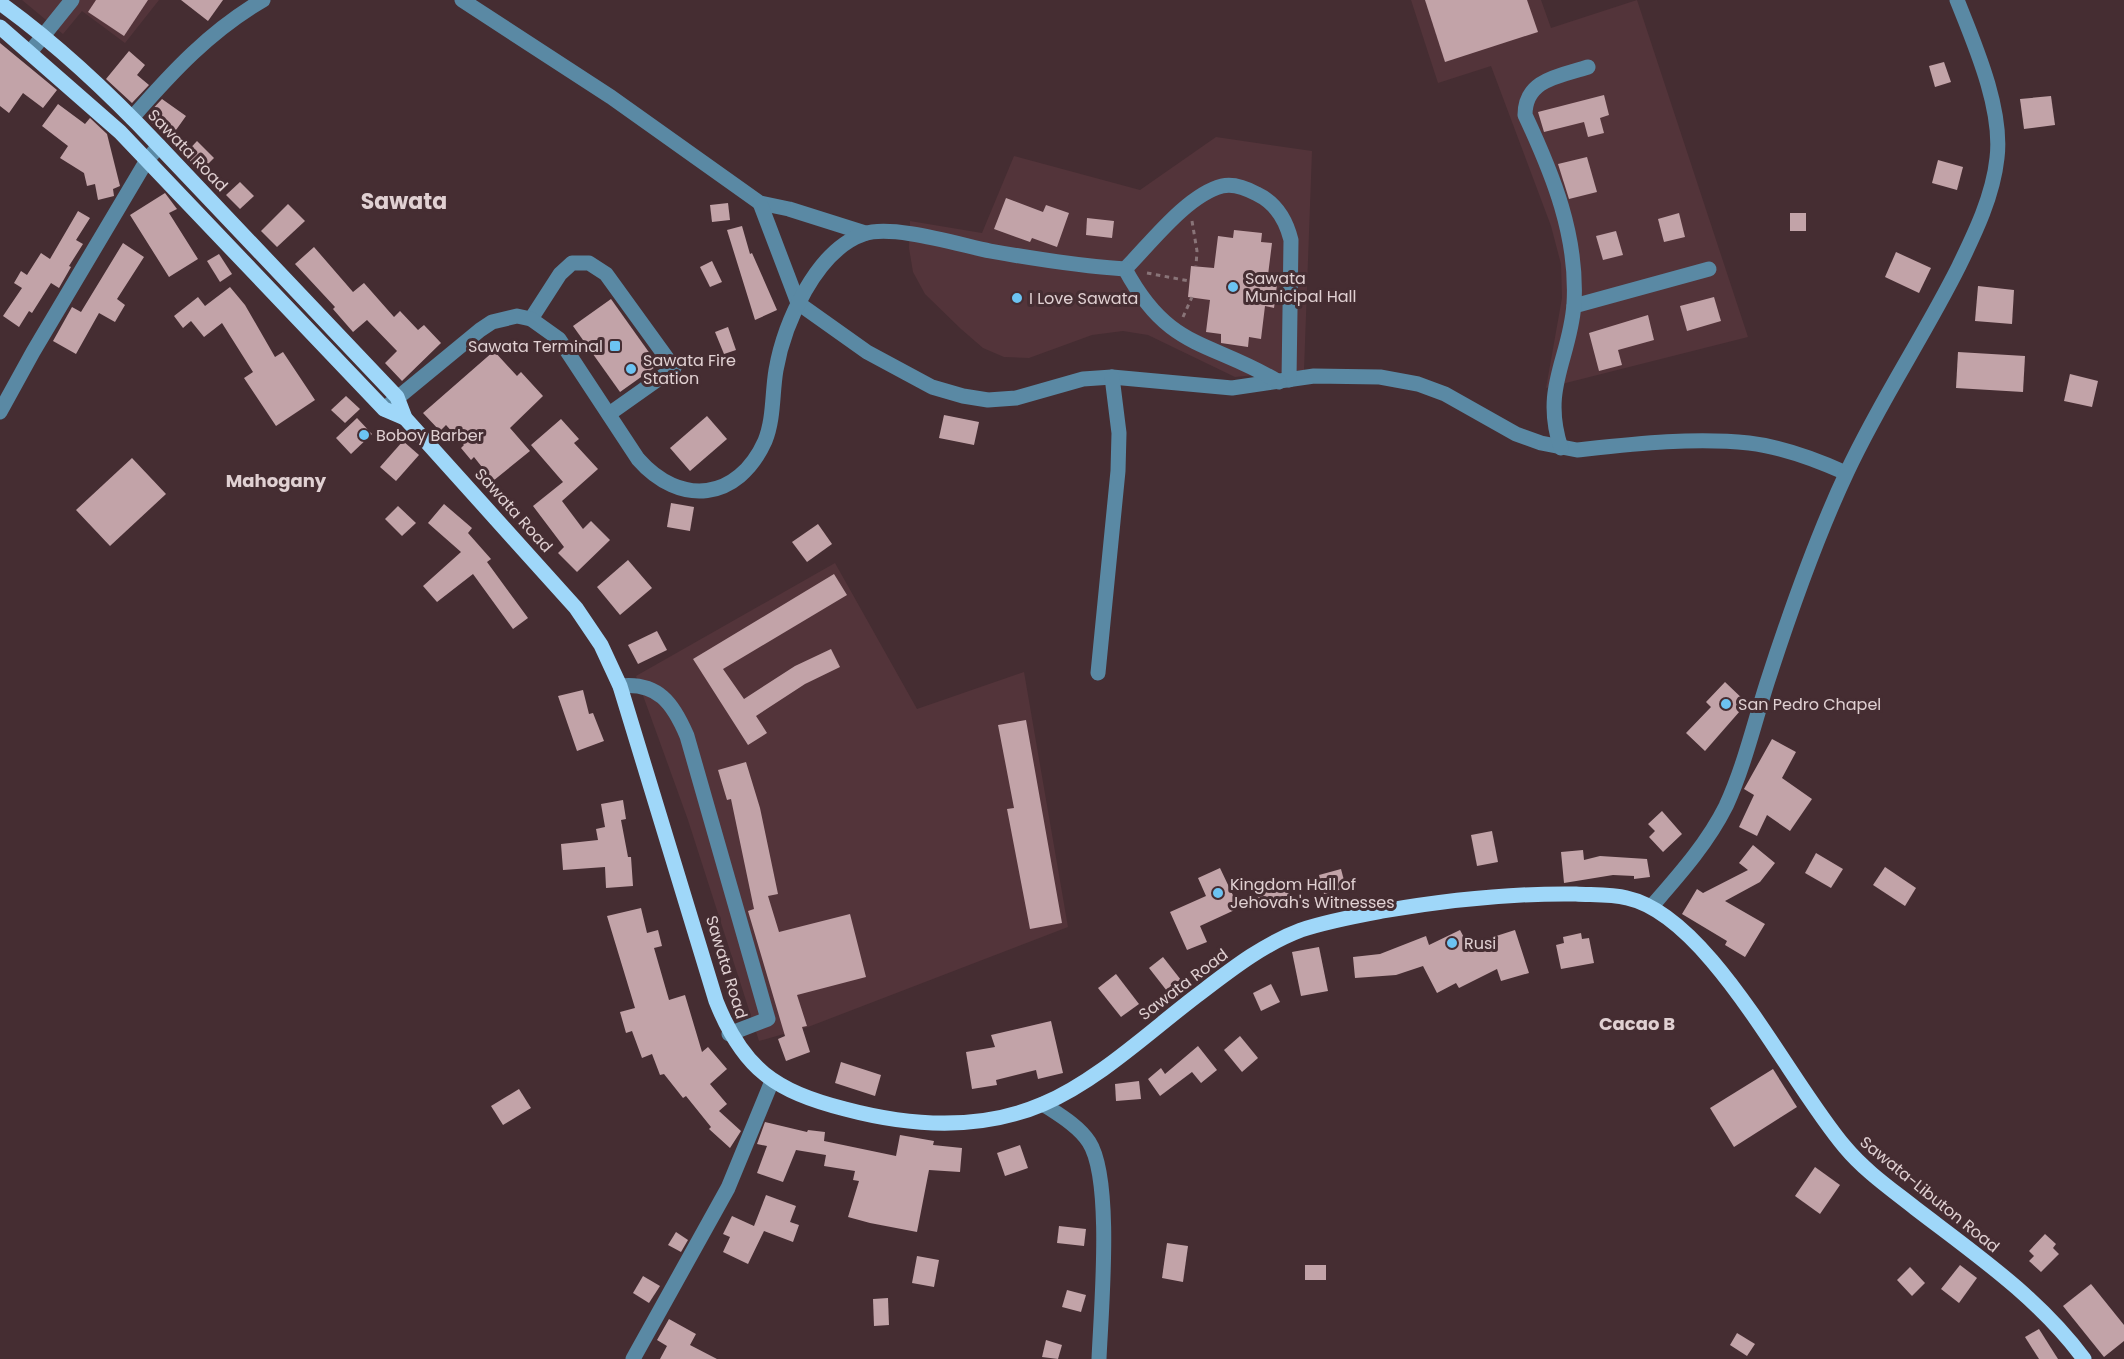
<svg xmlns="http://www.w3.org/2000/svg" width="2124" height="1359" viewBox="0 0 2124 1359" font-family="Poppins,sans-serif">
	<rect width="100%" height="100%" fill="#452d32"/>
	<!-- built -->
	<g fill="#53343a">
		<path d="M22,0H159L125,43L82,11L63,34Z"/>
		<path d="M1411,0H1541L1551,28L1637,0L1748,337L1546,388L1562,298L1561,264L1551,226L1491,66L1438,83Z"/>
		<path d="M1216,137L1312,151L1304,370L1235,377L1148,335L1123,331L1092,335L1029,358L1004,357L983,348L961,329L925,294L913,272L909,248L910,221L982,233L1014,156L1140,190Z"/>
		<path d="M835,563L917,709L1024,672L1068,927L808,1027L759,1041L688,820L636,676Z"/>
	</g>
	<!-- building -->
	<g fill="#c2a3a8">
		<path d="M96,0H148L124,36L88,12Z"/>
		<path d="M181,0H223L208,21Z"/>
		<path d="M1425,0H1527L1538,32L1445,62Z"/>
		<path d="M0,43L57,90L43,108L23,93L9,113L0,106Z"/>
		<path d="M129,51L145,65L137,75L149,85L132,103L106,79Z"/>
		<path d="M1944,62L1951,82L1935,87L1929,66Z"/>
		<path d="M1604,95L1609,115L1600,118L1604,133L1588,137L1584,122L1544,132L1538,112Z"/>
		<path d="M2051,96L2055,125L2024,129L2020,99Z"/>
		<path d="M162,99L186,116L171,137L149,121L151,118L147,115Z"/>
		<path d="M58,104L85,124L90,118L107,134L120,186L113,189L114,196L98,200L95,184L87,186L84,173L60,158L68,146L42,126Z"/>
		<path d="M197,141L214,158L204,168L198,169L184,155Z"/>
		<path d="M1587,157L1597,192L1569,199L1558,164Z"/>
		<path d="M1938,160L1963,167L1957,190L1932,183Z"/>
		<path d="M240,182L254,196L240,209L226,195Z"/>
		<path d="M165,193L177,209L169,213L198,259L169,277L130,215Z"/>
		<path d="M1006,198L1043,212L1046,205L1069,213L1057,247L1032,238L1030,242L994,229Z"/>
		<path d="M728,203L730,220L712,222L710,205Z"/>
		<path d="M288,204L305,221L277,247L261,231Z"/>
		<path d="M78,211L90,218L76,240L83,244L69,266L71,267L59,288L51,283L32,313L29,311L19,327L3,316L22,288L14,283L21,271L27,275L41,253L50,259Z"/>
		<path d="M1679,213L1685,237L1664,242L1658,219Z"/>
		<rect x="1790" y="213" width="16" height="18"/>
		<path d="M1087,218L1114,221L1112,238L1086,235Z"/>
		<path d="M742,226L750,254L752,253L777,310L755,320L727,230Z"/>
		<path d="M1234,230L1262,233L1261,242L1272,243L1268,275L1278,277L1274,308L1265,306L1261,339L1249,337L1248,347L1221,343V334L1206,332L1210,300L1188,297L1191,266L1214,268L1218,236L1233,238Z"/>
		<path d="M1616,231L1623,255L1603,260L1596,236Z"/>
		<path d="M123,243L144,257L117,299L125,305L115,322L99,313L76,354L53,341L72,307L81,312Z"/>
		<path d="M314,247L353,292L364,283L394,317L400,311L418,330L424,325L441,343L402,381L385,363L397,351L367,320L353,332L333,309L335,307L295,264Z"/>
		<path d="M1896,252L1931,268L1919,293L1885,277Z"/>
		<path d="M219,254L232,274L220,282L207,261Z"/>
		<path d="M712,261L722,282L710,287L700,267Z"/>
		<path d="M1978,286L2014,290L2012,324L1975,321Z"/>
		<path d="M230,287L245,305L275,357L283,352L315,400L276,426L244,378L253,372L222,323L204,337L191,321L183,328L174,316L198,297L205,306Z"/>
		<path d="M1714,297L1721,321L1687,331L1680,306Z"/>
		<path d="M611,299L658,365L620,392L573,326Z"/>
		<path d="M1648,315L1654,340L1618,350L1622,365L1599,371L1589,333Z"/>
		<path d="M728,327L736,350L724,354L715,332Z"/>
		<path d="M494,351L517,376L521,372L543,396L510,428L530,451L493,481L474,457L471,460L461,448L464,445L446,425L440,431L423,413Z"/>
		<path d="M1958,352L2025,356L2023,392L1956,388Z"/>
		<path d="M2070,374L2098,381L2092,407L2064,401Z"/>
		<path d="M346,396L360,409L345,423L331,410Z"/>
		<path d="M944,415L979,422L974,445L939,438Z"/>
		<path d="M707,416L727,439L690,471L670,448Z"/>
		<path d="M357,418L372,434L351,454L336,438Z"/>
		<path d="M561,419L579,439L574,443L598,469L562,501L583,529L591,521L610,540L577,572L558,553L564,547L533,506L563,482L531,445Z"/>
		<path d="M403,441L419,455L396,481L380,467Z"/>
		<path d="M132,458L166,494L110,546L76,510Z"/>
		<path d="M671,503L694,507L690,531L667,527Z"/>
		<path d="M444,504L472,528L468,533L491,559L487,562L528,618L513,629L473,574L437,602L423,586L461,552L428,523Z"/>
		<path d="M398,506L416,523L402,536L385,519Z"/>
		<path d="M818,524L832,544L807,562L792,542Z"/>
		<path d="M628,560L652,588L620,615L597,587Z"/>
		<path d="M834,574L847,595L723,669L744,699L795,666L831,649L840,667L805,684L756,716L767,733L748,745L693,659Z"/>
		<path d="M657,631L667,650L638,664L628,645Z"/>
		<path d="M1725,682L1747,703L1705,751L1686,733L1711,707L1706,702Z"/>
		<path d="M583,690L589,714L593,713L604,741L577,751L558,696Z"/>
		<path d="M1026,720L1062,923L1030,929L1007,809L1014,808L998,725Z"/>
		<path d="M1772,739L1796,752L1782,778L1812,799L1790,831L1767,815L1757,836L1739,827L1754,795L1744,789Z"/>
		<path d="M746,762L760,808L778,894L768,896L779,932L850,914L866,977L797,995L807,1026L802,1027L810,1052L786,1061L778,1039L785,1036L748,911L754,909L731,799L727,800L718,770Z"/>
		<path d="M623,800L626,819L621,820L628,857H631L633,886L606,888L605,867L563,870L561,844L598,840L596,829L605,827L601,804Z"/>
		<path d="M1662,811L1682,834L1663,852L1649,837L1655,831L1648,824Z"/>
		<path d="M1492,831L1498,862L1477,866L1471,835Z"/>
		<path d="M1753,845L1775,863L1760,882L1725,901L1765,924L1745,957L1725,945L1727,941L1682,914L1697,889L1703,893L1748,870L1739,863Z"/>
		<path d="M1583,850L1584,860L1600,856L1647,859L1650,877L1634,879V876L1613,875L1564,883L1561,852Z"/>
		<path d="M1816,853L1843,869L1831,888L1805,873Z"/>
		<path d="M1885,867L1916,888L1905,906L1873,885Z"/>
		<path d="M1220,868L1239,908L1200,926L1207,942L1187,950L1170,912L1206,896L1198,878Z"/>
		<path d="M1341,869L1346,888L1324,894L1319,875Z"/>
		<path d="M1286,879L1290,899L1259,906L1255,885Z"/>
		<path d="M641,908L647,933L658,930L662,946L654,948L669,1000L685,995L702,1052L708,1047L727,1069L710,1084L727,1104L719,1111L741,1131L730,1148L709,1129L711,1127L686,1096L683,1098L664,1074L660,1075L652,1054L642,1058L632,1031L626,1033L620,1012L635,1008L607,916Z"/>
		<path d="M1460,930L1468,945L1515,930L1529,973L1501,981L1497,969L1459,988L1456,983L1437,993L1423,966L1396,975L1355,978L1353,957L1380,954L1426,936L1429,945Z"/>
		<path d="M1581,933L1582,939L1589,938L1594,963L1561,969L1556,945L1564,943L1563,937Z"/>
		<path d="M1319,947L1328,991L1301,996L1292,952Z"/>
		<path d="M1163,957L1181,980L1167,991L1149,968Z"/>
		<path d="M1116,974L1139,1004L1121,1017L1098,988Z"/>
		<path d="M1271,984L1280,1002L1261,1011L1253,993Z"/>
		<path d="M1051,1021L1063,1073L1038,1079L1036,1070L996,1080L997,1085L972,1089L966,1052L995,1047L991,1035Z"/>
		<path d="M1240,1036L1258,1058L1242,1072L1224,1050Z"/>
		<path d="M1198,1046L1217,1070L1201,1083L1192,1072L1160,1096L1148,1079L1161,1068L1165,1074Z"/>
		<path d="M841,1062L881,1075L875,1096L835,1083Z"/>
		<path d="M1773,1069L1797,1107L1734,1147L1710,1108Z"/>
		<path d="M1139,1081L1141,1099L1116,1101L1115,1084Z"/>
		<path d="M519,1089L531,1108L503,1125L491,1106Z"/>
		<path d="M765,1122L807,1132L808,1130L825,1132L824,1141L896,1156L900,1135L934,1141L933,1145L962,1148L960,1172L929,1170L917,1232L870,1223L848,1217L859,1181L853,1180L855,1171L824,1166L826,1155L796,1150L783,1182L757,1173L767,1146L757,1144Z"/>
		<path d="M1020,1145L1028,1168L1005,1176L997,1153Z"/>
		<path d="M1815,1167L1840,1185L1820,1214L1795,1196Z"/>
		<path d="M766,1195L796,1206L790,1222L799,1225L793,1242L764,1231L748,1264L723,1252L730,1237L723,1234L732,1216L754,1226Z"/>
		<path d="M1059,1226L1086,1229L1084,1246L1057,1243Z"/>
		<path d="M676,1232L688,1240L681,1252L668,1245Z"/>
		<path d="M2045,1234L2056,1244L2053,1248L2059,1254L2041,1272L2029,1261L2034,1256L2029,1251Z"/>
		<path d="M1167,1243L1188,1246L1183,1282L1162,1278Z"/>
		<path d="M917,1256L939,1260L934,1287L912,1283Z"/>
		<rect x="1305" y="1265" width="21" height="15"/>
		<path d="M1960,1265L1977,1278L1959,1303L1941,1289Z"/>
		<path d="M1910,1267L1925,1283L1912,1296L1897,1280Z"/>
		<path d="M643,1276L660,1286L649,1303L633,1293Z"/>
		<path d="M2091,1284L2124,1325V1341L2104,1357L2063,1306Z"/>
		<path d="M1067,1290L1086,1295L1081,1312L1062,1307Z"/>
		<path d="M888,1298L889,1325L874,1326L873,1299Z"/>
		<path d="M669,1319L696,1334L690,1345L717,1359H660L667,1346L657,1340Z"/>
		<path d="M2039,1329L2058,1359H2039L2025,1337Z"/>
		<path d="M1737,1333L1755,1344L1747,1356L1730,1345Z"/>
		<path d="M1046,1340L1062,1345L1058,1359L1042,1357Z"/>
	</g>
	<g fill="none" stroke-linecap="round" stroke-linejoin="round">
		<!-- path -->
		<g stroke="#897478" stroke-width="3" stroke-dasharray="4.5 4.5" stroke-linecap="butt">
			<path d="M1192,221L1197,251L1196,266"/>
			<path d="M1147,273L1189,281"/>
			<path d="M1183,317L1192,297"/>
		</g>
		<!-- minor -->
		<g stroke="#5a89a4" stroke-width="15">
			<path d="M462,0L611,97L760,203L789,209L865,233"/>
			<path d="M31,51L72,0"/>
			<path d="M132,118C172,72 210,31 263,0"/>
			<path d="M760,203L798,303L867,352L932,387L963,396L988,400L1016,398L1083,379L1112,377L1232,388L1314,376L1380,377L1418,384L1445,394L1516,434L1541,443L1577,450C1633,444 1693,437 1749,443C1783,447 1815,459 1846,473"/>
			<path d="M1125,269C1150,244 1187,195 1222,186C1234,183 1246,188 1257,194C1276,203 1286,220 1291,240L1289,380"/>
			<path d="M1125,269C1169,351 1209,340 1279,382"/>
			<path d="M1574,306L1709,269"/>
			<path d="M531,319L560,274L572,263H589L606,274L674,368L609,414"/>
			<path d="M384,409L480,330L492,322L517,316L531,319L559,339L638,459C680,507 738,501 765,441C774,419 772,393 776,370C784,324 816,250 864,234C892,224 960,245 990,251C1035,259 1080,266 1125,269"/>
			<path d="M0,412L33,352L147,160L159,146"/>
			<path d="M1561,448C1541,388 1570,359 1574,304C1578,236 1553,175 1525,115C1525,79 1560,76 1588,67"/>
			<path d="M1098,673L1118,471L1119,433L1112,377"/>
			<path d="M620,686C658,682 673,703 687,736L768,1019L729,1034"/>
			<path d="M1652,906C1679,875 1707,844 1726,806C1744,767 1754,724 1767,683C1790,612 1815,540 1847,472C1880,401 1924,336 1959,266C1975,233 1993,196 1997,158C2003,109 1975,45 1957,0"/>
			<path d="M1043,1104C1058,1114 1079,1126 1089,1142C1113,1179 1101,1310 1099,1359"/>
			<path d="M633,1359L728,1188L772,1081"/>
		</g>
		<!-- major -->
		<g stroke="#9fd7f9" stroke-width="15">
			<path d="M0,3C57,44 111,95 159,146L397,397L405,418L576,608L601,645L620,686L716,1001C743,1069 775,1091 845,1109C909,1126 980,1131 1043,1104C1097,1081 1148,1033 1195,997C1228,972 1261,945 1301,930C1328,921 1356,916 1383,911C1447,900 1511,893 1576,894C1592,895 1611,894 1627,898C1710,916 1789,1082 1845,1147C1865,1171 1891,1189 1915,1208C1975,1254 2038,1297 2084,1359"/>
			<path d="M0,27L120,132L384,409L405,418"/>
		</g>
	</g>
	<!-- markers -->
	<g fill="#6cc3f2" stroke="#452d32" stroke-width="2">
		<circle cx="1233" cy="287" r="6"/>
		<circle cx="1017" cy="298" r="6"/>
		<rect x="609" y="340" width="12" height="12" rx="3"/>
		<circle cx="631" cy="369" r="6"/>
		<circle cx="364" cy="435" r="6"/>
		<circle cx="1726" cy="704" r="6"/>
		<circle cx="1218" cy="893" r="6"/>
		<circle cx="1452" cy="943" r="6"/>
	</g>
	<g text-anchor="middle" stroke-width="6" stroke-linejoin="round" paint-order="stroke">
		<!-- street labels -->
		<g font-size="16" fill="#e0d0d2" stroke="#452d32">
			<text transform="translate(188 150) rotate(46)" y="6">Sawata Road</text>
			<text transform="translate(514 510) rotate(48)" y="6">Sawata Road</text>
			<text transform="translate(727 967) rotate(73)" y="6">Sawata Road</text>
			<text transform="translate(1183 984) rotate(-37)" y="6">Sawata Road</text>
			<text transform="translate(1930 1194) rotate(39)" y="6">Sawata-Libuton Road</text>
		</g>
		<!-- poi labels -->
		<g font-size="16" fill="#e0d0d2" stroke="#452d32" text-anchor="start">
			<text x="1245" y="284">Sawata<tspan x="1245" dy="18">Municipal Hall</tspan></text>
			<text x="1029" y="304">I Love Sawata</text>
			<text x="603" y="352" text-anchor="end">Sawata Terminal</text>
			<text x="643" y="366">Sawata Fire<tspan x="643" dy="18">Station</tspan></text>
			<text x="376" y="441">Boboy Barber</text>
			<text x="1738" y="710">San Pedro Chapel</text>
			<text x="1230" y="890">Kingdom Hall of<tspan x="1230" dy="18">Jehovah's Witnesses</tspan></text>
			<text x="1464" y="949">Rusi</text>
		</g>
		<!-- neighbourhood labels -->
		<g font-size="18" font-weight="bold" fill="#e0d0d2" stroke="#452d32">
			<text x="276" y="487">Mahogany</text>
			<text x="1637" y="1030">Cacao B</text>
		</g>
		<!-- district labels -->
		<g font-size="22" font-weight="bold" fill="#e0d0d2" stroke="#452d32">
			<text x="404" y="209">Sawata</text>
		</g>
	</g>
</svg>
